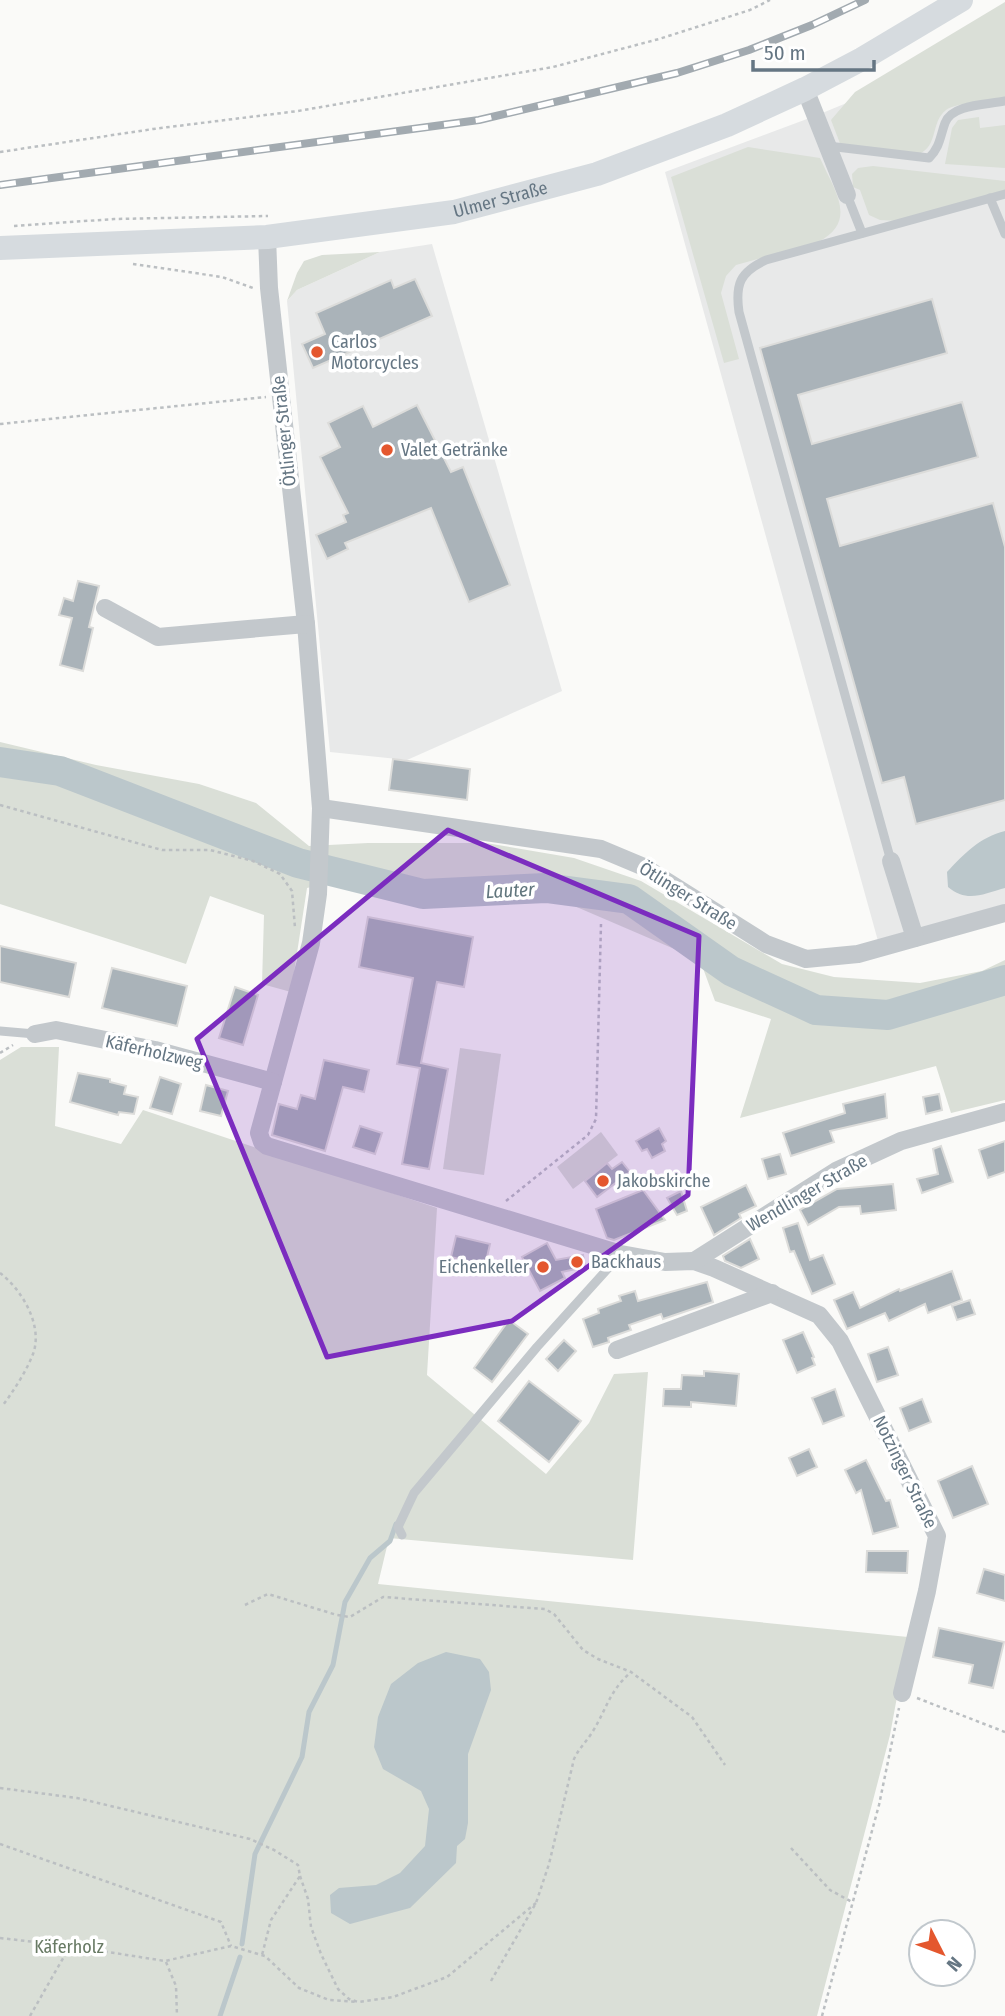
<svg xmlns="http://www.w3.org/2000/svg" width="1005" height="2016" viewBox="0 0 1005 2016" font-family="'Fira Sans Condensed',sans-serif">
	<rect width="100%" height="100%" fill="#fafaf8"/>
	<!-- built -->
	<g fill="#e8e9e9">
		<path d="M1005,21V904L878,941L665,172L815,116L922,72Z"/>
		<path d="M432,244L562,691L407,760L330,752L287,301L297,290L380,252Z"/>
	</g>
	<!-- green -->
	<g fill="#dadfd7">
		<path d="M1005,2V98C992,100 955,103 946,110C930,123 939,145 919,154L841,146L831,120L855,92Z"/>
		<path d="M979,117L980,128L1005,125V168L945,164L952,128L958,120Z"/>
		<path d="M748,147L820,158C834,190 859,221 818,242L736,265L726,276L721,293L739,359L724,363L671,177Z"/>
		<path d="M873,166L1005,181V190L899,221L880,220L869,215L860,190L853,187L852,174L858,168Z"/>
		<path d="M380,252L297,290L287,301L297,273L304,261L322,255Z"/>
		<path d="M0,742L96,765L199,784L256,803L309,846L368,843H486L574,858L641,881L782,964L834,977L920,983L982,971L1005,960V1100L951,1113L936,1066L740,1118L771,1019L715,1001L700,960L565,902L460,905L411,899L332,882L307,888L291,992L262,984L264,915L210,896L186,964L0,904Z"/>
		<path d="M21,1047H59L55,1126L121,1144L143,1110L437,1208L427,1375L546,1474L589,1423L614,1374L648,1372L633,1560L389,1538L378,1584L908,1637L890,1735L817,2016H0V1060Z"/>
		<path d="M460,1048L501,1054L484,1175L443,1169Z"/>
		<path d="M601,1132L618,1155L573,1189L557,1167Z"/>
	</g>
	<!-- water -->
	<g fill="#bbc7cb">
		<path d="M1005,831V888C983,894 967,903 948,887L947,872C964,854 980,837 1005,831Z"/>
		<path d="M446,1652L480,1659L489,1672L491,1690L468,1754V1823L465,1839L457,1846L456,1863L410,1908L350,1924L331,1913L330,1895L339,1888L376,1885L400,1873L425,1846L429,1809L421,1791L383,1769L374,1747L378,1717L391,1684L418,1663Z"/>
	</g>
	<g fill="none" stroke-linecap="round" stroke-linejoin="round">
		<!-- stream -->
		<g stroke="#bbc7cb" stroke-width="5">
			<path d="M242,1944L255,1854L302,1757L309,1712L333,1665L345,1602L370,1558L390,1541L396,1524"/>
			<path d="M220,2016L240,1957"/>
		</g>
		<!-- river -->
		<path stroke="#bbc7cb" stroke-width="30" d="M0,762L60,771L298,863L423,894L546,888L629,899L731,971L816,1010L888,1015L1005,980"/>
	</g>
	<!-- building -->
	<g fill="#aab3b9" stroke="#dcdcda" stroke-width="2">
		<path d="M415,279L432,316L313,368L302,344L325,334L316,313L391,280L394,288Z"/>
		<path d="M932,299L947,353L798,395L812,444L962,402L978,457L827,499L840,546L993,503L1005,547V800L916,824L904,777L882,783L760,348Z"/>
		<path d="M417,405L451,472L463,467L510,585L469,602L431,508L345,543L348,549L327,559L316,535L346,522L343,515L348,513L320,457L340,447L328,423L363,406L373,427Z"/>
		<path d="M78,581L99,586L89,627L93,628L83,671L60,665L72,618L59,615L64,598L73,601Z"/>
		<path d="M393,759L470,769L467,800L389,790Z"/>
		<path d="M368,917L473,937L464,987L437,982L421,1063L448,1069L429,1169L402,1164L420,1068L397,1064L413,978L359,967Z"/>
		<path d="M0,946L76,963L69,997L0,982Z"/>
		<path d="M112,968L187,986L177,1026L102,1008Z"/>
		<path d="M235,987L258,995L243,1045L219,1038Z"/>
		<path d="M324,1060L369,1070L364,1092L343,1087L325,1151L272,1135L279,1104L297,1109L301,1095L315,1099Z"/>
		<path d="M78,1073L110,1079V1082L126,1086L124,1094L138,1097L134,1114L119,1112L118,1115L70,1102Z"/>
		<path d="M160,1077L181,1084L172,1114L150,1108Z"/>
		<path d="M206,1085L228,1091L221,1116L200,1111Z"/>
		<path d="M885,1094L887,1118L830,1131L834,1142L791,1156L783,1133L845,1113L843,1104Z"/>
		<path d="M939,1094L942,1110L926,1114L923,1097Z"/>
		<path d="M360,1126L382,1133L375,1154L353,1147Z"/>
		<path d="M659,1128L666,1141L662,1144L665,1151L652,1158L647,1149L642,1151L636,1141Z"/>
		<path d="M1005,1141V1172L988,1178L979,1150Z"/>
		<path d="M941,1146L953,1182L922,1193L917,1179L938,1174L933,1149Z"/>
		<path d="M780,1154L786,1174L768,1179L762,1159Z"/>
		<path d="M622,1162L630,1172L597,1197L585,1181L607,1163L612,1169Z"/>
		<path d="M893,1184L896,1210L861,1214L860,1206L839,1207L808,1225L800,1210L837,1189Z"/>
		<path d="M746,1185L756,1206L739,1214L741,1218L714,1235L701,1207Z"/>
		<path d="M643,1190L665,1220L614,1240L607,1238L596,1209Z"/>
		<path d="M681,1191L687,1211L677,1215L667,1198Z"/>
		<path d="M798,1223L810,1260L823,1255L835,1284L812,1294L794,1251L790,1252L783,1228Z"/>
		<path d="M456,1236L490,1244L485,1266L451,1257Z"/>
		<path d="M750,1239L759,1259L741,1268L725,1261L723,1256Z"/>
		<path d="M547,1243L556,1260L583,1255L585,1267L562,1272L565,1278L540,1291L522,1257Z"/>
		<path d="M952,1271L962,1300L928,1313L925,1304L889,1321L885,1313L847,1329L834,1300L853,1292L860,1308L899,1289L900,1291Z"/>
		<path d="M707,1282L713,1302L663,1319L661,1314L629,1325L631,1330L608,1338L609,1342L593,1347L583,1319L599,1313L598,1309L621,1301L619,1296L635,1291L638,1301Z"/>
		<path d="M970,1300L975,1314L957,1320L952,1306Z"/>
		<path d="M509,1320L528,1334L492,1382L474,1368Z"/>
		<path d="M803,1332L814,1357L812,1358L815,1365L797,1373L783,1340Z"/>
		<path d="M564,1340L576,1351L558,1371L546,1359Z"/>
		<path d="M888,1347L898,1375L877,1382L868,1354Z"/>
		<path d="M704,1371L739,1374L736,1406L691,1402V1407L663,1406L664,1389H681L682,1375L704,1376Z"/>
		<path d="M529,1381L581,1421L549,1462L498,1421Z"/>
		<path d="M835,1389L844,1416L823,1424L812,1398Z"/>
		<path d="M922,1399L931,1422L909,1431L900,1408Z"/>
		<path d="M809,1449L817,1467L797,1476L789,1458Z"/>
		<path d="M866,1460L886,1501L890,1500L898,1527L873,1534L861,1490L856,1493L845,1470Z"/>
		<path d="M972,1466L988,1504L953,1518L938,1481Z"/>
		<path d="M867,1551H908L907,1573L866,1572Z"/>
		<path d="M984,1569L1005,1575V1601L977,1593Z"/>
		<path d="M939,1628L1004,1642L993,1688L969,1683L973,1665L933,1657Z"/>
	</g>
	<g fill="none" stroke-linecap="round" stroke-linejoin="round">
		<!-- path -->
		<g stroke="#bbbfc2" stroke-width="2.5" stroke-dasharray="3.5 3.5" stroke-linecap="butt">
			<path d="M0,152L153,129L298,111L553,67L659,39L750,10L770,0"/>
			<path d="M14,226L114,219L268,216"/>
			<path d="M133,264L222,277L253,288"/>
			<path d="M0,424L266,397"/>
			<path d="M0,805L162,850H210L253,861L280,874L292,891L295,928"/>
			<path d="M0,1053L13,1045"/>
			<path d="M506,1201L588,1135L596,1119L601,924"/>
			<path d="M0,1273C21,1289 42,1323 34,1351C29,1367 13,1392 3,1405"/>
			<path d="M245,1605L268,1594L337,1615L350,1617L383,1597L545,1609L554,1614L583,1650L598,1659L631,1672L692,1717L725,1765"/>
			<path d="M917,1698L1005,1732"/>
			<path d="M0,1788L77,1798L250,1839L274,1850L298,1865L300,1876L271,1920L262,1955"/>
			<path d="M0,1844L221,1922L231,1946"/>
			<path d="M791,1848L830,1890L852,1902"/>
			<path d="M300,1876L308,1899L311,1927L321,1954L338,1989L349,1999L358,2002L393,1997L447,1977L536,1903"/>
			<path d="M0,1938L70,1946L165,1961L231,1946L265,1956L299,1988L329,2000L358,2002"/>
			<path d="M166,1962L176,1986L177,2016"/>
			<path d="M491,1981L536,1903L549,1864L574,1759C579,1748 587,1741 593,1731C607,1708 609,1692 630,1673"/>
			<path d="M30,2016L70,1946"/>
			<path d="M822,2016L879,1805L899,1708"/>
		</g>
		<!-- service -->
		<g stroke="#c3c8cc" stroke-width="9">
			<path d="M828,146L929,158C940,147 940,137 945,123C952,104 987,105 1005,101"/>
			<path d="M847,195L862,233"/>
			<path d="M990,198L1005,234"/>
			<path d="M891,861L739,312C735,284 740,272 766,260L1005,194"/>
			<path d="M0,1031L35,1034"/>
			<path d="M402,1535L398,1527L414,1493L537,1347L621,1254"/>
		</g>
		<!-- minor -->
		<g stroke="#c3c8cc" stroke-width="18">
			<path d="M805,89L847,195"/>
			<path d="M267,237L269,288L306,624L321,808L318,894L311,943L259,1133L262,1142L267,1146L621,1254L665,1262L694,1261L714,1268L819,1315L840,1341L937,1536L927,1591L902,1693"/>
			<path d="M105,608L158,637L306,624"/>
			<path d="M321,808L601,849L644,867L766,944L806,959L858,954L1005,913"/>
			<path d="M891,861L915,938"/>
			<path d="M35,1034L56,1030L155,1050L273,1082"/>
			<path d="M694,1261L836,1171L901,1141L1005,1112"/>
			<path d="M617,1350L772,1293"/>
		</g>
		<!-- secondary -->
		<path stroke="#d6dbdf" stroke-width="24" id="s1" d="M0,248L267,237L454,212L597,174L727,125L805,89L862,59L961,0"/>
		<!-- rail casing -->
		<g stroke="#a2aab0" stroke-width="8">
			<path id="rail" d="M0,185L479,120L677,73L749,50L812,25L865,0"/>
		</g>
		<!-- rail -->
		<use href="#rail" stroke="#fff" stroke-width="5" stroke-dasharray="16" stroke-linecap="butt"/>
	</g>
	<!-- marked area -->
	<path fill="#7b2cbf" fill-opacity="0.2" stroke="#7b2cbf" stroke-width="5" stroke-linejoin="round" d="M448,830L699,936L688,1195L512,1321L327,1357L197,1039Z"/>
	<!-- markers -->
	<g fill="#e4572e" stroke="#fff" stroke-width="2.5">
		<circle cx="317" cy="352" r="7"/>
		<circle cx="387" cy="450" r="7"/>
		<circle cx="603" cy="1181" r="7"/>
		<circle cx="577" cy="1262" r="7"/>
		<circle cx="543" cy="1267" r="7"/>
	</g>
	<g text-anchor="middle" stroke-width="7" stroke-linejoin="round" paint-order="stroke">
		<!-- street labels -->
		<g font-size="18" fill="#657683" stroke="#fff">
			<text dy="6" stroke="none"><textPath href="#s1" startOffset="504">Ulmer Straße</textPath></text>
			<text transform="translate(284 431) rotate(-96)" y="6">Ötlinger Straße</text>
			<text transform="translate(688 896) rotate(32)" y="6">Ötlinger Straße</text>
			<text transform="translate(154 1052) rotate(13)" y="6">Käferholzweg</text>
			<text transform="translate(807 1193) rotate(-30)" y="6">Wendlinger Straße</text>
			<text transform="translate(905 1472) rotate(64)" y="6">Notzinger Straße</text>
		</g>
		<!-- poi labels -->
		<g font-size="18" fill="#657683" stroke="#fff" text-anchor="start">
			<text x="331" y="348">Carlos<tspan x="331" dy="21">Motorcycles</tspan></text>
			<text x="401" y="456">Valet Getränke</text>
			<text x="617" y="1187">Jakobskirche</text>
			<text x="591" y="1268">Backhaus</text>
			<text x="529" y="1273" text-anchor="end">Eichenkeller</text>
		</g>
		<!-- park labels -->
		<g font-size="18" fill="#687a64" stroke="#fff">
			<text x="69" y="1953">Käferholz</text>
		</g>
		<!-- water labels -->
		<g font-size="19" font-style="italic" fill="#60757c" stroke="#fff">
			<text transform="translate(510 890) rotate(-3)" y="7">Lauter</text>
		</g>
	</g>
	<!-- north arrow -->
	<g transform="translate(942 1953) rotate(132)"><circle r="33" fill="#ffffff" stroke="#c1c8cd" stroke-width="2"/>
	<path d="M0-5L12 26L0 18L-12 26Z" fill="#e4572e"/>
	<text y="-10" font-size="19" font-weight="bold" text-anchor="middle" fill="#657683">N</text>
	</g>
	<!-- scale -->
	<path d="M753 60v10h121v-10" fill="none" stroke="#657683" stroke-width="3.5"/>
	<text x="764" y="60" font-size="21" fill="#657683" stroke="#ffffff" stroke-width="5" paint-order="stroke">50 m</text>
</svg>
